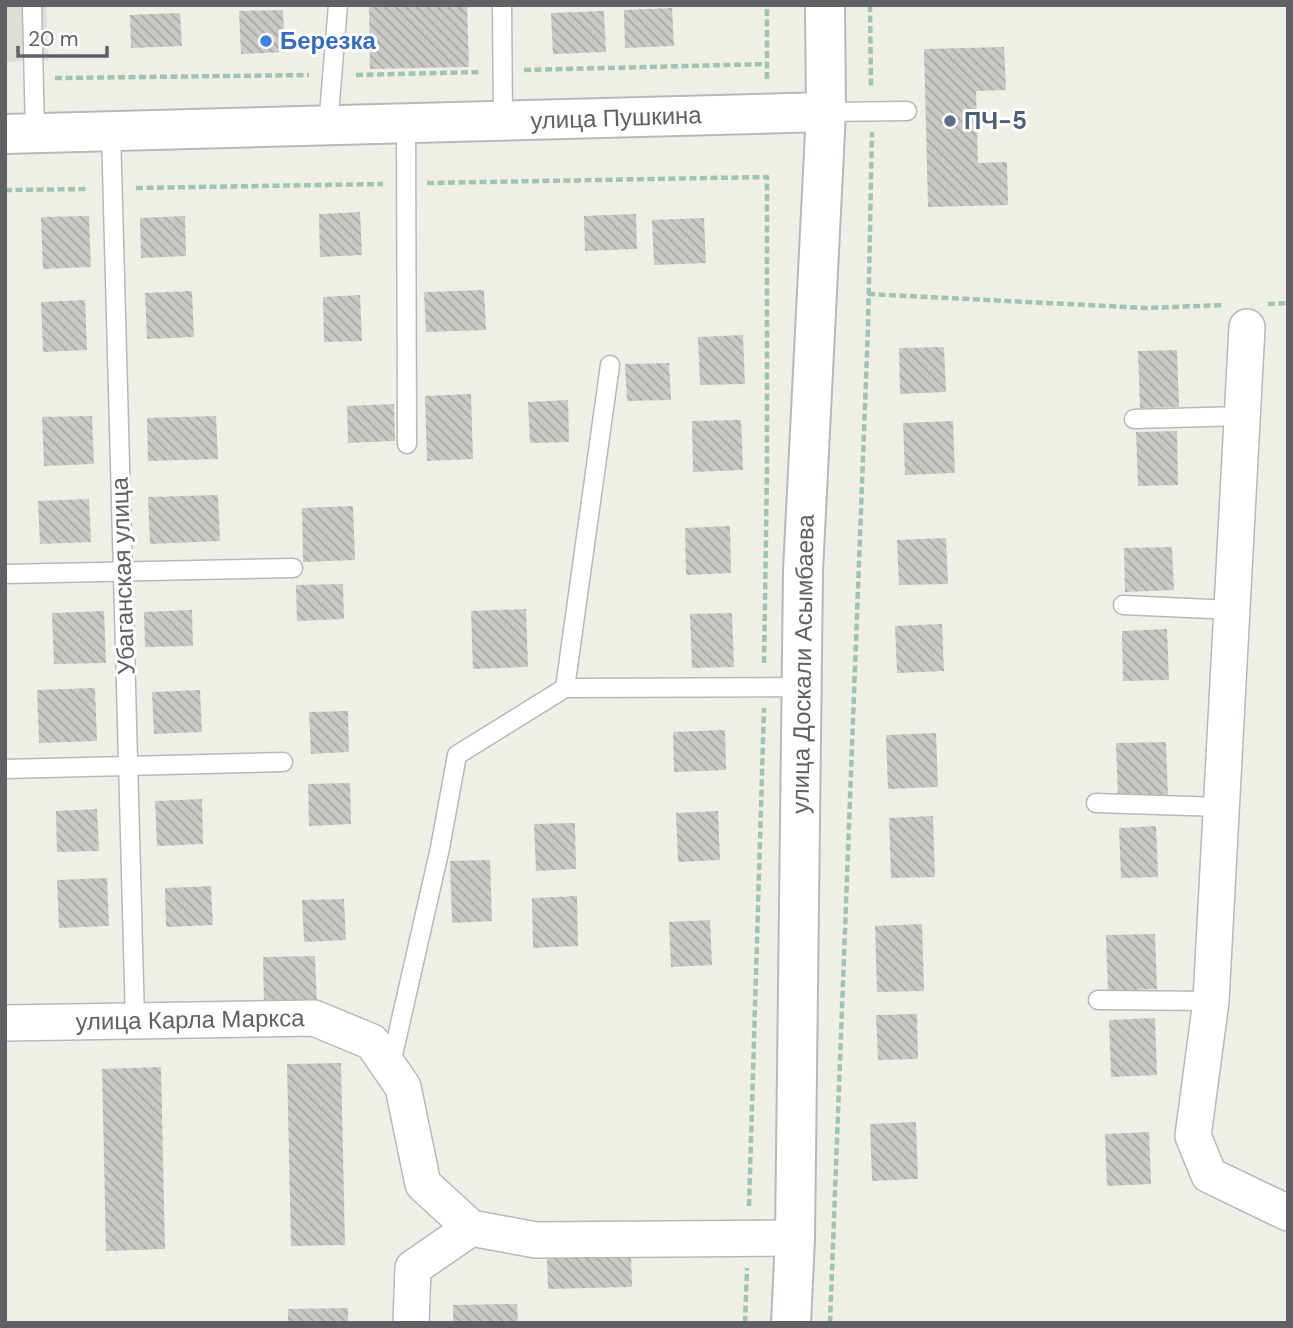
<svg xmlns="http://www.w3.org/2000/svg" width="1293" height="1328" viewBox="0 0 1293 1328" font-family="'DM Sans',sans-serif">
	<defs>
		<pattern id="building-back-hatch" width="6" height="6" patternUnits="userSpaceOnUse" patternTransform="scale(1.75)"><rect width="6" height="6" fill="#cbc9c4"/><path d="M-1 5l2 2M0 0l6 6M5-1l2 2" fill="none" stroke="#a8a7a3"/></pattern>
	</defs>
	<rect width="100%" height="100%" fill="#efefe8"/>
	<!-- education -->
	<path fill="#dfded6" d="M5,5H46L48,61L5,62Z"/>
	<!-- building -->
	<g fill="url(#building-back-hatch)">
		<path d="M369,5H467L469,67L370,69Z"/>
		<path d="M672,8L674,46L625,48L624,10Z"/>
		<path d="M283,10L285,52L241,54L239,11Z"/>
		<path d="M604,11L606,52L553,54L551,13Z"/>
		<path d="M180,13L182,46L131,48L130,15Z"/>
		<path d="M1004,47L1006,90L976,91L978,163L1007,162L1008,205L928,207L924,49Z"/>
		<path d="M360,212L362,255L320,257L319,214Z"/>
		<path d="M636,214L637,249L585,251L584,216Z"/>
		<path d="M89,216L91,267L43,269L41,217Z"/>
		<path d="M185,216L186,256L141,258L140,218Z"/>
		<path d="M704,218L706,263L654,265L652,220Z"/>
		<path d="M484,290L486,330L426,332L424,292Z"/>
		<path d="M192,291L194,337L147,339L145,293Z"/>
		<path d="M360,295L362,341L324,342L323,297Z"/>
		<path d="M85,300L87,350L43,352L41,302Z"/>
		<path d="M743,335L745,384L700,385L698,337Z"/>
		<path d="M944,347L946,392L900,394L899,348Z"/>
		<path d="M1177,350L1179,407L1140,408L1138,351Z"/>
		<path d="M669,363L671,400L627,401L625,364Z"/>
		<path d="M471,394L473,459L427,461L425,396Z"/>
		<path d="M568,400L569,442L530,443L528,402Z"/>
		<path d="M394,404L395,441L348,443L347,406Z"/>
		<path d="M92,416L94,464L44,466L42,417Z"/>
		<path d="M216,416L218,459L148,461L147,418Z"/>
		<path d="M741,420L743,470L693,472L692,421Z"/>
		<path d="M953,421L955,473L905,475L903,423Z"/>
		<path d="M1177,431L1178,485L1138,486L1136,432Z"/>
		<path d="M218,495L220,541L150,544L148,497Z"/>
		<path d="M89,499L91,542L40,544L38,501Z"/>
		<path d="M353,506L355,560L303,562L302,508Z"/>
		<path d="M730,526L731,573L686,575L685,528Z"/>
		<path d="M946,538L948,584L899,585L897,540Z"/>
		<path d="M1172,547L1174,590L1125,592L1124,548Z"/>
		<path d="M343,584L344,619L297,621L296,585Z"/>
		<path d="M526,609L528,667L473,669L471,611Z"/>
		<path d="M192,610L193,646L145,647L144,612Z"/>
		<path d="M104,611L106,663L54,664L52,613Z"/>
		<path d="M732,613L734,667L692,668L690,614Z"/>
		<path d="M942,624L944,671L897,673L895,626Z"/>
		<path d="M1167,629L1169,680L1123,681L1122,631Z"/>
		<path d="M95,688L97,741L39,743L37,690Z"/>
		<path d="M200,690L202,732L154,734L152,692Z"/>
		<path d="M348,711L349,752L311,754L309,712Z"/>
		<path d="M725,730L726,770L674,772L673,732Z"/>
		<path d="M936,733L938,787L888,789L886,735Z"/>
		<path d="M1166,742L1168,797L1118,799L1116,743Z"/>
		<path d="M350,783L351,824L309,826L308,784Z"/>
		<path d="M202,799L203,844L157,846L155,801Z"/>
		<path d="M97,809L99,851L57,852L56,811Z"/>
		<path d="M718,811L720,860L678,862L676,813Z"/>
		<path d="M933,816L935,877L891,878L889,818Z"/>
		<path d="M575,823L576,869L536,871L534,824Z"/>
		<path d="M1156,826L1158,877L1121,878L1119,828Z"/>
		<path d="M490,860L492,921L452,923L450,861Z"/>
		<path d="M107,878L109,926L59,928L57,880Z"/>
		<path d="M211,886L213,925L166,927L165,888Z"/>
		<path d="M577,896L578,946L533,948L532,898Z"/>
		<path d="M344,899L346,940L304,942L302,900Z"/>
		<path d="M710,920L712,965L671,967L669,922Z"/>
		<path d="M922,924L924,991L877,992L875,926Z"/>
		<path d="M1155,934L1157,989L1108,991L1106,935Z"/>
		<path d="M315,956L317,1004L264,1006L263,957Z"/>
		<path d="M917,1014L918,1059L878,1060L876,1015Z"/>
		<path d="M1155,1018L1157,1075L1111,1077L1109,1020Z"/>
		<path d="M341,1063L345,1245L291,1246L287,1064Z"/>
		<path d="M161,1067L165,1249L106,1251L102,1069Z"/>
		<path d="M916,1122L918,1179L872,1181L870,1124Z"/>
		<path d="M1149,1132L1151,1184L1107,1186L1105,1134Z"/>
		<path d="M631,1252L632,1287L548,1289L547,1255Z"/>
		<path d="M517,1304L518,1323H453V1305Z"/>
		<path d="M348,1308V1323H288V1309Z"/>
	</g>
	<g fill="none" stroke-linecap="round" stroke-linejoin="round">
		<!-- service casing -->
		<g stroke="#b7b8bc" stroke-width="21">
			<g id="service">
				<path d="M32,5L35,133"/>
				<path d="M502,5L503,121"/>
				<path d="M826,112L907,111"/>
				<path d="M406,123L407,444"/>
				<path d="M328,126L338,5"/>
				<path d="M111,131L135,1020"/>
				<path d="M1134,419L1243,416"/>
				<path d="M5,574L293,568"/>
				<path d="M1123,605L1232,610"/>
				<path d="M565,688L802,687"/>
				<path d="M5,769L283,762"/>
				<path d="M1096,803L1221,807"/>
				<path d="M1098,1000L1211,1001"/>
				<path d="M390,1068L440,848L457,755L565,688L610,365"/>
			</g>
		</g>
		<!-- minor casing -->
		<g stroke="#b7b8bc" stroke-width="38">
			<g id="minor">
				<path d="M1247,327L1211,1001L1193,1136L1209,1175L1288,1213"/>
				<path d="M5,1023L314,1018L372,1042L403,1087L423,1184L471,1228L536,1240L795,1238"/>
				<path d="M411,1323L413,1268L471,1228"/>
			</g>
		</g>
		<!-- tertiary casing -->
		<g stroke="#b7b8bc" stroke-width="42">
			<g id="tertiary">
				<path d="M5,134L826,112"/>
				<path d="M791,1323L795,1238L803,571L826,112L825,5"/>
			</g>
		</g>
		<!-- path -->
		<g stroke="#a1c3b2" stroke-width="4.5" stroke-dasharray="7 3.5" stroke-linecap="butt">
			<path d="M870,5L871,88"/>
			<path d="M524,70L767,64"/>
			<path d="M356,75L480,72"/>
			<path d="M55,78L309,75"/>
			<path d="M767,79V5"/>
			<path d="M427,183L767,177V469L764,664"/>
			<path d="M136,188L383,184"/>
			<path d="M5,190L89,189"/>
			<path d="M868,294L1147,308L1224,305"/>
			<path d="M1268,304L1288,303"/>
			<path d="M749,1206L764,708"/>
			<path d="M745,1323L747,1268"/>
			<path d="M830,1323L868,327L872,132"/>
		</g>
		<!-- service -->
		<use href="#service" stroke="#fff" stroke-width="18"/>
		<!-- minor -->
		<use href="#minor" stroke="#fff" stroke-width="35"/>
		<!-- tertiary -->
		<use href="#tertiary" stroke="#fff" stroke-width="38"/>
	</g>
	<!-- markers -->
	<circle fill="#3f7fe0" stroke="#fff" stroke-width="2.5" cx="266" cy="41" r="7"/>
	<circle fill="#5c6f8a" stroke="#fff" stroke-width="2.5" cx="950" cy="121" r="7"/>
	<g text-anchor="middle" stroke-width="6" stroke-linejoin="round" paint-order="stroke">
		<!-- shop labels -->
		<g font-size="24" font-weight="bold" fill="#366cbe" stroke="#fff" text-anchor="start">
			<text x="280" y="49">Березка</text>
		</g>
		<!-- street labels -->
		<g font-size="24" fill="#5f6166" stroke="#fff">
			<text transform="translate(616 118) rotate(-2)" y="8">улица Пушкина</text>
			<text transform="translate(123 576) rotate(-92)" y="8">Убаганская улица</text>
			<text transform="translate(803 664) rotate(-89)" y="8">улица Доскали Асымбаева</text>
			<text transform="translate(190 1020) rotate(-1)" y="8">улица Карла Маркса</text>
		</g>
		<!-- service labels -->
		<g font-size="24" font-weight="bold" fill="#4e5e75" stroke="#fff" text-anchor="start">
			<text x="964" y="129">ПЧ-5</text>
		</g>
	</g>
	<!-- border -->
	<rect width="1293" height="1328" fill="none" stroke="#5f6166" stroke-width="14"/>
	<!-- scale -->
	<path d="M18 46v10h89v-10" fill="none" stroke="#5f6166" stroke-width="3.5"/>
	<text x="28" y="46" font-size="21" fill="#5f6166" stroke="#ffffff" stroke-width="5" paint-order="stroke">20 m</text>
</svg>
